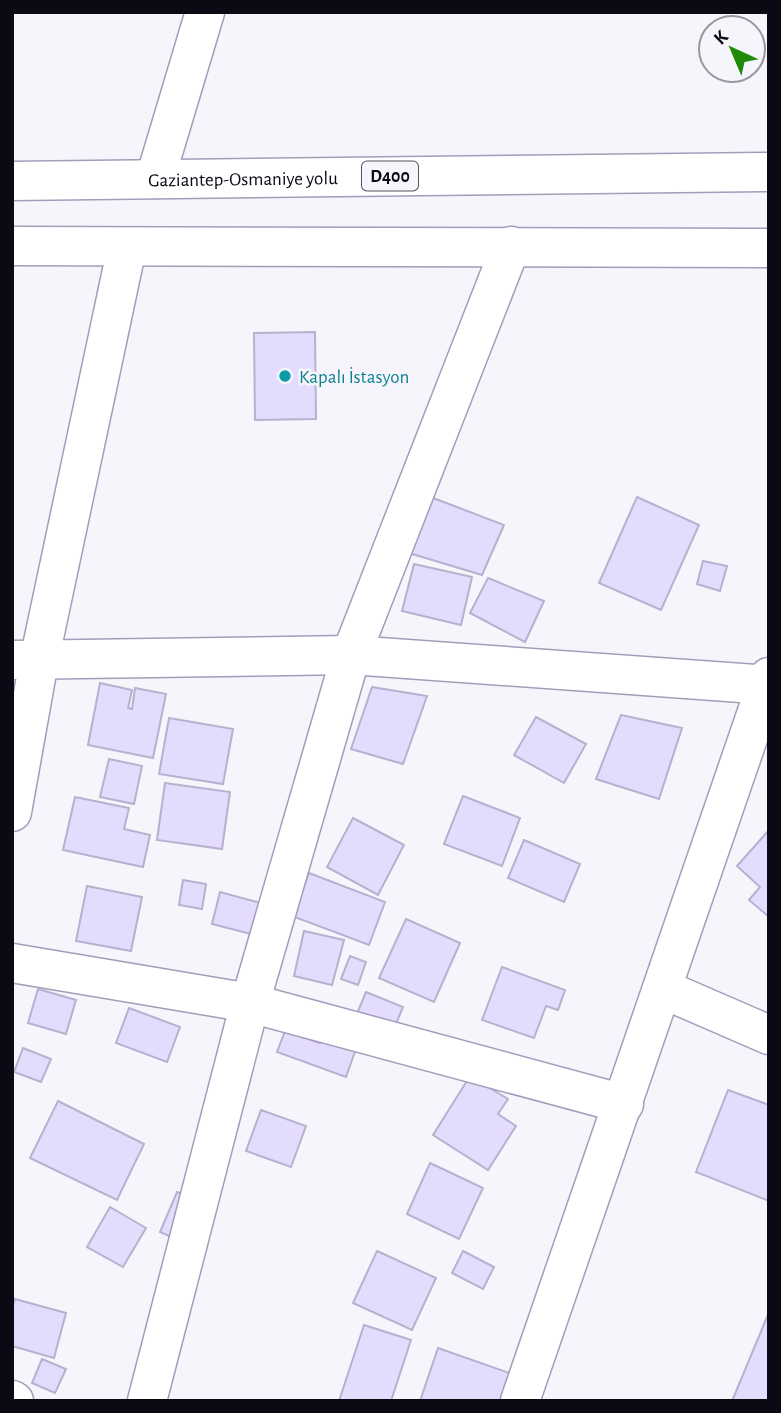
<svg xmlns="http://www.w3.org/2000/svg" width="781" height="1413" viewBox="0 0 781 1413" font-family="'Alegreya Sans',sans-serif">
	<rect width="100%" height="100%" fill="#f6f5fb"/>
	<!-- building -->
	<g fill="#e4dcfc" stroke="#b8b0cf" stroke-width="2">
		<path d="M315,332L316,419L255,420L254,333Z"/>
		<path d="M428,496L504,525L482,575L409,553Z"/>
		<path d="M637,497L699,525L661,610L599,583Z"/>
		<path d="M703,561L727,566L720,591L697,584Z"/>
		<path d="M414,564L472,577L461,625L402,611Z"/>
		<path d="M488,578L544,601L525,642L470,613Z"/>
		<path d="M100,683L132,690L128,708L132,709L135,688L166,694L153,758L88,745Z"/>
		<path d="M372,687L427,696L403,764L351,749Z"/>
		<path d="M621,715L682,728L659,799L596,779Z"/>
		<path d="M536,717L586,744L564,783L514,755Z"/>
		<path d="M169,718L233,729L223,784L159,774Z"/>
		<path d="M109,759L142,766L134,804L100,797Z"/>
		<path d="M165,783L230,792L222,849L157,840Z"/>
		<path d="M463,796L520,818L502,866L444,844Z"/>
		<path d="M75,797L129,808L124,829L150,835L143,867L63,850Z"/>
		<path d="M353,818L404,845L378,895L327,867Z"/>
		<path d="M769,830V917L749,900L760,887L737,866Z"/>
		<path d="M524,840L580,864L564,902L508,878Z"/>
		<path d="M309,873L385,902L369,945L292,916Z"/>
		<path d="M183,880L206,884L202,909L179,905Z"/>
		<path d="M87,886L142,897L131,951L76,941Z"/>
		<path d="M220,892L268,905L259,936L212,924Z"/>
		<path d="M406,919L460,943L434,1002L379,978Z"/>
		<path d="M304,931L344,940L332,985L294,976Z"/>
		<path d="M350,956L366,962L358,985L341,979Z"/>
		<path d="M502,967L565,990L558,1010L546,1006L534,1038L482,1020Z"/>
		<path d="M38,989L76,1000L66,1034L28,1023Z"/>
		<path d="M366,992L403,1007L393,1031L356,1016Z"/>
		<path d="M129,1008L180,1027L167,1062L116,1043Z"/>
		<path d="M285,1031L320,1043L324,1034L357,1046L346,1077L277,1052Z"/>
		<path d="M23,1048L51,1059L41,1082L14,1072Z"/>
		<path d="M470,1076L508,1099L498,1114L516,1126L488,1170L433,1135Z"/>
		<path d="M728,1090L769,1105V1201L696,1172Z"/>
		<path d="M58,1101L144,1144L117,1200L30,1158Z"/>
		<path d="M261,1110L306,1126L291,1167L246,1151Z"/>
		<path d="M430,1163L483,1188L459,1239L407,1214Z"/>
		<path d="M177,1192L195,1199L178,1240L160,1232Z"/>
		<path d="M110,1207L146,1228L123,1267L87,1247Z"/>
		<path d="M377,1251L436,1278L412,1330L353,1303Z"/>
		<path d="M463,1251L494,1267L483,1289L452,1273Z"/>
		<path d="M15,1299L66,1313L54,1358L12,1346V1307Z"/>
		<path d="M769,1312V1401H732Z"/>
		<path d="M364,1325L411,1340L391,1401H339Z"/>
		<path d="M438,1348L515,1375L506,1401H420Z"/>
		<path d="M42,1359L66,1369L55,1393L32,1383Z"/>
	</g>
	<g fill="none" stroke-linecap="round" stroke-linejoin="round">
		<!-- minor casing -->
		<g stroke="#a49cba" stroke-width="41">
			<g id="minor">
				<path d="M155,179L205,12"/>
				<path d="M12,660L351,655L769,685"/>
				<path d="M12,812L39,661L127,247"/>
				<path d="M12,963L250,1003L624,1104"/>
				<path d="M663,989L769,1035"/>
				<path d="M12,1400L14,1401"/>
				<path d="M147,1401L250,1003L351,655L511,246"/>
				<path d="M520,1401L769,677"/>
			</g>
		</g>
		<!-- highway casing -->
		<g stroke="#a49cba" stroke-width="41">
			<g id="highway">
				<path id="s1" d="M12,181L769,172"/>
				<path d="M12,246L769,248"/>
			</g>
		</g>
		<!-- minor -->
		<use href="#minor" stroke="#fff" stroke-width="38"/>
		<!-- highway -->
		<use href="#highway" stroke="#fff" stroke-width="38"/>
	</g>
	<!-- markers -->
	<circle fill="#0f9aa8" stroke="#f6f5fb" stroke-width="2.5" cx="285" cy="376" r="7"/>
	<g text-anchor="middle" stroke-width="5" stroke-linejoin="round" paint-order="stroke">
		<!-- shield labels -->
		<rect fill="#f6f5fb" stroke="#525059" stroke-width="2" x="362" y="161.5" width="56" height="29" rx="5"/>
		<g font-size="18" font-weight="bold" fill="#0c0914">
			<text x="390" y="182">D400</text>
		</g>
		<!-- street labels -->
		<g font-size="19" fill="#0c0914" stroke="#f6f5fb">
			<text dy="7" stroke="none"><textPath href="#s1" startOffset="231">Gaziantep-Osmaniye yolu</textPath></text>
		</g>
		<!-- culture labels -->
		<g font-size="19" fill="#0d838f" stroke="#f6f5fb" text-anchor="start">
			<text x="299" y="383">Kapalı İstasyon</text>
		</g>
	</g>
	<!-- border -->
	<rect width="781" height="1413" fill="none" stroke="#0c0914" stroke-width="28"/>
	<!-- north arrow -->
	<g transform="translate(732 49) rotate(316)"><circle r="33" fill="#f6f5fb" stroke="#98979f" stroke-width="2"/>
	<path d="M0-5L12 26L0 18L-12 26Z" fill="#218b09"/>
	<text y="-10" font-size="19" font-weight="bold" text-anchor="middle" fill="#0c0914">K</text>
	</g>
</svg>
